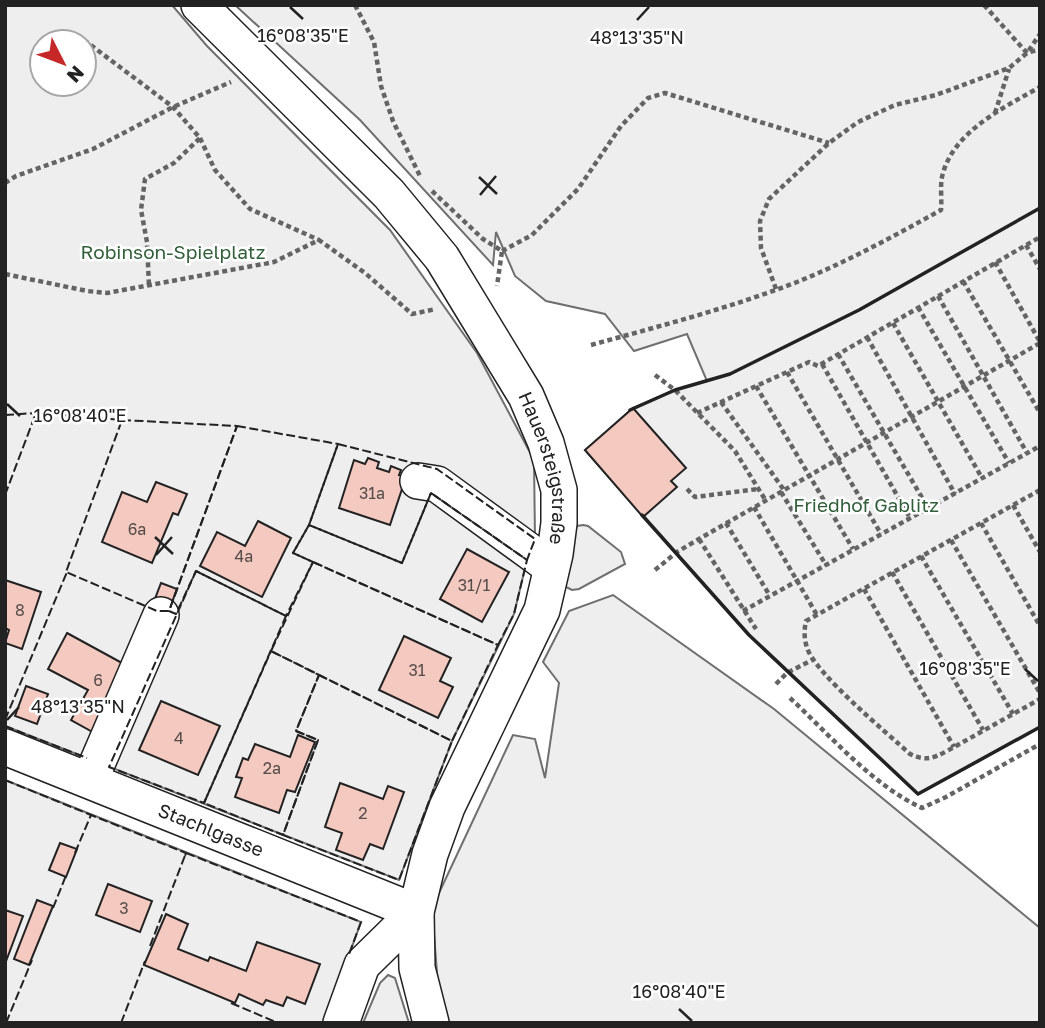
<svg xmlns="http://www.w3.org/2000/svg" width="1045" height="1028" viewBox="0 0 1045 1028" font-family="'Golos Text',sans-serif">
	<rect width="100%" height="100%" fill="#fff"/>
	<!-- green -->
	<g fill="#eee" stroke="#6f6f6f" stroke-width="2" fill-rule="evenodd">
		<path d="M5,5H172L207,46L390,230L477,353L534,460L535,539L527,560L514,614L452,741L399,880L5,726ZM42,42H84V84H42Z"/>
		<path d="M235,5H1040V727L918,794L749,635L585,450L633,408L675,390L707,381L687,334L634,351L605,314L546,301L515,276L496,232L493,265L360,120Z"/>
		<path d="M583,525L588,526L621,552L625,564L579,589L572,590L566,587L564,579L574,530L577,526Z"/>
		<path d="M613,595L774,709L1040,928V1023H447L439,999L432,908L513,735L535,739L545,778L559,683L543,662L569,611Z"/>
		<path d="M5,780L361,922L324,1023H5Z"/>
		<path d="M388,975L395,978L409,1023H363L380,983Z"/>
	</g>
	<!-- building -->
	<g fill="#f3c9c0" stroke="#222" stroke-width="2">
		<path d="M633,408L686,468L671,481L677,487L643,517L585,450Z"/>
		<path d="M368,458L379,462L377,468L389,472L391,466L401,470L399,475L406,477L390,525L339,508L354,460L365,464Z"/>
		<path d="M156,482L187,494L178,515L173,513L152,563L102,542L122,492L147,502Z"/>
		<path d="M258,521L291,538L262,597L200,566L217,532L245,546Z"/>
		<path d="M467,549L509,572L482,622L440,599Z"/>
		<path d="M5,580L41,592L22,649L5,643L9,630L5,628Z"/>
		<path d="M161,583L177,589L169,610L153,604Z"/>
		<path d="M67,633L133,669L98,735L71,720L88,690L48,669Z"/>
		<path d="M404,636L451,658L440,681L453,687L438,718L379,690Z"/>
		<path d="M26,686L48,694L37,724L15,716Z"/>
		<path d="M161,701L220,726L198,775L139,750Z"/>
		<path d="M298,735L315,742L295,792L287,790L279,813L235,797L242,778L236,777L243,758L248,760L255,744L290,757Z"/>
		<path d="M340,783L383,799L388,786L404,792L383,849L370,844L363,860L336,850L342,833L325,827Z"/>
		<path d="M60,843L77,849L66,877L49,870Z"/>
		<path d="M108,884L152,901L140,932L96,915Z"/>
		<path d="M37,900L53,906L29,965L14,959Z"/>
		<path d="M5,910L23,916L5,964Z"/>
		<path d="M166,914L188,924L178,949L208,961L210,957L246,971L257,942L320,964L305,1004L287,997L283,1006L266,1000L263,1005L239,994L235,1003L144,965Z"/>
	</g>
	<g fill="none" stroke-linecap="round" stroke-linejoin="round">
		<!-- minor casing -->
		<g stroke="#222" stroke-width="38">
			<g id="minor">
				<path id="s1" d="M199,5L389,194L442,258L526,396L546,443L559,490V523L555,554L542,610L447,807L430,854L416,912L417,968L431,1023"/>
				<path d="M418,481L437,484L551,567"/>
				<path id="s2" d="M5,747L416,912L362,965L341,1023"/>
				<path d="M90,780L161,615"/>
			</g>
		</g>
		<!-- path -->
		<g stroke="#646464" stroke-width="4.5" stroke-dasharray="5 3.5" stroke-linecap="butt">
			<path d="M355,5L374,42L381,86L393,121L420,176"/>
			<path d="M984,5L1027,53L1040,49"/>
			<path d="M84,40L173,107L200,138L174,163L145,179L141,210L147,242L149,286"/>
			<path d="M995,113L1009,69"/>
			<path d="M200,138L215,170L250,209L319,240"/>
			<path d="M5,183L16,176L93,149L173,107L231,82"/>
			<path d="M432,191L483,239L502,251L497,286"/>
			<path d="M1026,245L1040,269"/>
			<path d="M502,251L532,235L578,189L621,126L648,98L665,93L829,143"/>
			<path d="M995,262L1040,342"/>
			<path d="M5,274L87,291L107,293L274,262L319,240L365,273L412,314L436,309"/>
			<path d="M963,281L1040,413"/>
			<path d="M776,289L761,248L760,221L769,199L829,143L858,122L895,105L936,95L1009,68L1027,53L1040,34"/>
			<path d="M938,296L1027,453"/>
			<path d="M918,307L1009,463"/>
			<path d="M893,323L982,478"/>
			<path d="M867,337L955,494"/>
			<path d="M591,345C660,326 730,308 797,282C847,262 894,236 941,210C942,200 940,187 942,177C952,132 1003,108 1040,87"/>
			<path d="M838,354L928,508"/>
			<path d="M822,364L910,518"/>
			<path d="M787,372L881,534"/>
			<path d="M655,375L675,390L735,451L766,501"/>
			<path d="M756,386L853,549"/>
			<path d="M721,402L784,490"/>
			<path d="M697,413L809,362L818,366L1040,237"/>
			<path d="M687,489L695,497L758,489"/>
			<path d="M1040,490L806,621C804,630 804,638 807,648C816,674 886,732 910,754C925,761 932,759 947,751L1040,699"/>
			<path d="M781,492L826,565"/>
			<path d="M1013,505L1040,552"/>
			<path d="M754,507L817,615"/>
			<path d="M726,523L770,596"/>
			<path d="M981,523L1040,626"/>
			<path d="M699,539L756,629"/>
			<path d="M951,540L1040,693"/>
			<path d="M921,556L1013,714"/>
			<path d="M655,570L677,552L699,539L1040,343"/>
			<path d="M892,572L983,730"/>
			<path d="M864,589L954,747"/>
			<path d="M743,611L1040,446"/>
			<path d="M776,684L787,673L814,659"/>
			<path d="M790,698C830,735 872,785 922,808L946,797L1040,744"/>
		</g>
		<!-- minor -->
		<use href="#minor" stroke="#fff" stroke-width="35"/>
		<!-- fence -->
		<g stroke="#222" stroke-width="2" stroke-dasharray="9 3.5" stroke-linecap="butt">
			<path d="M5,415L36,413"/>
			<path d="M122,420L237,426L169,611H157L66,572Z"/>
			<path d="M237,426L338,444L309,525L293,553L313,562L286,616L196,571L176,614L169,611Z"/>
			<path d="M338,444L437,469L535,539L527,560L431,493L402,563L309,525Z"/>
			<path d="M431,493L527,560L514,614L498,645L293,553L309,525L402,563Z"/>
			<path d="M5,495L36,413L122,420"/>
			<path d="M313,562L498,645L452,741L271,651Z"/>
			<path d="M196,571L286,616L204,803L109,767Z"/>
			<path d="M271,651L319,675L296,731L318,740L283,835L204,803Z"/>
			<path d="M319,675L452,741L399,880L283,835L318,740L296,731Z"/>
			<path d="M5,720L67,572"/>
			<path d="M5,726L87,758"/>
			<path d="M5,780L91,815"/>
			<path d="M75,853L91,815L186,853L185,856"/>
			<path d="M53,908L67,873"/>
			<path d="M150,946L186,853L361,922L348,957"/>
			<path d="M231,1003L278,1023"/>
			<path d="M6,1023L32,960"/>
			<path d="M121,1023L145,961"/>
		</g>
		<!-- wall -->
		<g stroke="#222" stroke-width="3.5">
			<path d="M630,410L675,390L730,374L859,310L1040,208"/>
			<path d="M642,515L749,635L918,794L1040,727"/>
		</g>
	</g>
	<!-- ticks -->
	<path fill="none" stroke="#222" stroke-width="2.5" d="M290,7L303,19M637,20L649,7M479,177L497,194M480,195L496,176M7,404L20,416M155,537L173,554M156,555L172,537M1025,669L1038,681M7,720L19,707M679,1009L692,1021"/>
	<g text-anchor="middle" stroke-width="5" stroke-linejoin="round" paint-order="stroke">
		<!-- number labels -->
		<g font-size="16" fill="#564c4a">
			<text x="372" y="499">31a</text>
			<text x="137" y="535">6a</text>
			<text x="244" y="562">4a</text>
			<text x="474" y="591">31/1</text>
			<text x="20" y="616">8</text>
			<text x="417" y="676">31</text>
			<text x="98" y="686">6</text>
			<text x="179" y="744">4</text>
			<text x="272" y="774">2a</text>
			<text x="363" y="819">2</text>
			<text x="124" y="914">3</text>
		</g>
		<!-- park labels -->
		<g font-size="19" fill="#2f5e38" stroke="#fff">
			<text x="173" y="259">Robinson-Spielplatz</text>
			<text x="866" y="512">Friedhof Gablitz</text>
		</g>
		<!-- street labels -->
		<g font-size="19" fill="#222" stroke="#fff">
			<text dy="7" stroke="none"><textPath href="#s1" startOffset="588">Hauersteigstraße</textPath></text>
			<text dy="7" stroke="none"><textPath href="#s2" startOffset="222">Stachlgasse</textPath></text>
		</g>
	</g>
	<g font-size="18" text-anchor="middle" fill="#222" stroke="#fff" stroke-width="5" stroke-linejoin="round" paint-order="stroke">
		<text x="303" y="42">16°08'35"E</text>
		<text x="637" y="44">48°13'35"N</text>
		<text x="80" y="422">16°08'40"E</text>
		<text x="965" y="675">16°08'35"E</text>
		<text x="78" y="713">48°13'35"N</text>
		<text x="679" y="998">16°08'40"E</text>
	</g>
	<!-- border -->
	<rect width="1045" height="1028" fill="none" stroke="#222222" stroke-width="14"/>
	<!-- north arrow -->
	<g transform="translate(63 63) rotate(132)"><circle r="33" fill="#ffffff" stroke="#a7a7a7" stroke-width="2"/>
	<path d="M0-5L12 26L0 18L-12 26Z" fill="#c62828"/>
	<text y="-10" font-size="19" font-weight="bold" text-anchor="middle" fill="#222222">N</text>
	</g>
</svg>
